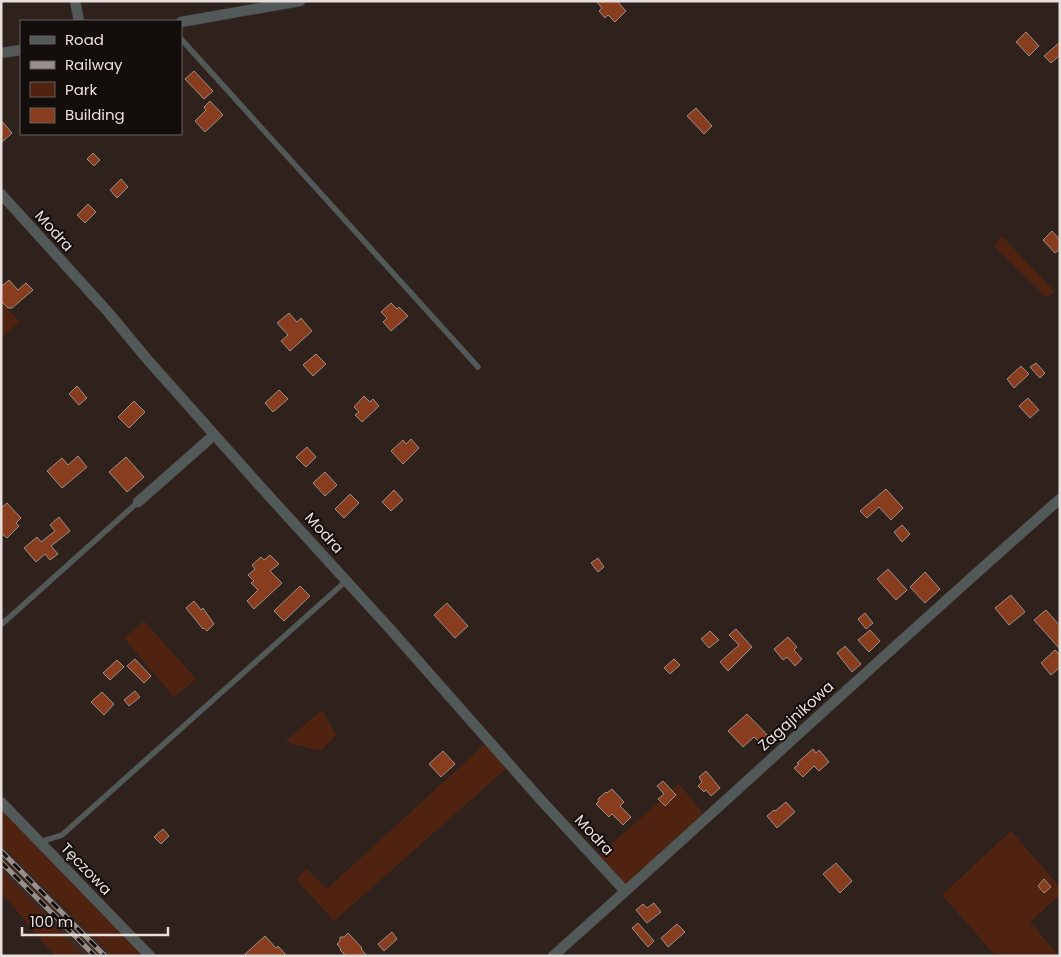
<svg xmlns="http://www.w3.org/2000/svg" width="1061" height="957" viewBox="0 0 1061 957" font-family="Poppins,sans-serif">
	<rect width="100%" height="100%" fill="#2f221d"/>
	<!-- built -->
	<path fill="#3d2a23" d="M1,844L63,907L113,956H82L1,869Z"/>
	<!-- green -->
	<g fill="#502311">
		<path d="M1002,236L1055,292L1046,297L994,246Z"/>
		<path d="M1,302L20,322L1,338Z"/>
		<path d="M144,621L196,679L174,697L124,638Z"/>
		<path d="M322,710L336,735L320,751L285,742Z"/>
		<path d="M487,742L508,767L334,921L296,879L307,869L327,889Z"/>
		<path d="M679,784L705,816L630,883L622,882L597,857Z"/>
		<path d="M1,806L145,956H113L1,844Z"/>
		<path d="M1011,831L1060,887V895L1030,922L1059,956H996L942,895Z"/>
		<path d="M1,869L82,956H55L1,892Z"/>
	</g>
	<!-- building -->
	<g fill="#883d1e" stroke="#9f8e88">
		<path d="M596,1H617L626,11L615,22L608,15L605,18L599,11L602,8Z"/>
		<path d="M1026,32L1039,46L1029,56L1016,42Z"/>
		<path d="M1060,42V55L1051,63L1044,56Z"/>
		<path d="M194,71L213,91L204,99L185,79Z"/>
		<path d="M210,101L223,115L205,132L195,121L206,110L204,107Z"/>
		<path d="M696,108L712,126L704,134L687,116Z"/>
		<path d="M1,120L12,133L1,143Z"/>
		<path d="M93,153L100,160L94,166L87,159Z"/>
		<path d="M121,179L128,187L117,198L110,190Z"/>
		<path d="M88,204L96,212L85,223L77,215Z"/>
		<path d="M1052,231L1060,240V249L1055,253L1043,240Z"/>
		<path d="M9,280L18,290L26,283L33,290L12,308H8L1,301V287Z"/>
		<path d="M391,303L397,309L399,307L408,316L391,331L383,322L387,318L381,312Z"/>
		<path d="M289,313L297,322L301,318L312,331L290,351L281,341L288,335L277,323Z"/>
		<path d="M316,354L326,364L313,376L303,365Z"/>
		<path d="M1036,363L1045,373L1040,378L1030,367Z"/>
		<path d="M1021,366L1029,374L1014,388L1007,379Z"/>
		<path d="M77,386L87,398L79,405L69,394Z"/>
		<path d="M279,390L288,399L273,412L265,403Z"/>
		<path d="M364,396L370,402L373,399L379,406L362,422L355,415L359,412L354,407Z"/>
		<path d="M1028,398L1039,410L1030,418L1019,406Z"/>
		<path d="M134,401L145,412L129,428L118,417Z"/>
		<path d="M411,439L419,448L403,464L391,451L403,440L406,444Z"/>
		<path d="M307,447L316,457L306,467L296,457Z"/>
		<path d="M78,456L87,467L62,488L47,471L62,458L68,465Z"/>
		<path d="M126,457L144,477L127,492L109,472Z"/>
		<path d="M325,472L337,485L325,496L313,483Z"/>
		<path d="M886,489L903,508L891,520L879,507L867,518L860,511Z"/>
		<path d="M394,490L403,500L391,511L382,502Z"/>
		<path d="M350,494L359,503L344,518L335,509Z"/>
		<path d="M7,503L21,518L16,523L19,526L7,538L1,533V508Z"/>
		<path d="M59,517L70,531L51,546L58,554L50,560L45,554L36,562L24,548L37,537L41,542L55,531L50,525Z"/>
		<path d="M902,525L910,534L902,542L894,532Z"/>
		<path d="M270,555L279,564L270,571L282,583L254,609L247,601L258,590L251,583L254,581L248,575L255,569L252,565L261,557L264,560Z"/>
		<path d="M598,558L604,567L598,572L591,563Z"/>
		<path d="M888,569L907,590L896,600L877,579Z"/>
		<path d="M925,572L940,589L925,603L910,587Z"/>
		<path d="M300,586L310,596L284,621L274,611Z"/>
		<path d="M1011,595L1025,612L1009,625L995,608Z"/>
		<path d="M194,601L201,610L203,608L214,624L207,631L204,628L203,629L186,608Z"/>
		<path d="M447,603L468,626L455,638L434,615Z"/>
		<path d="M1046,610L1060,626V649L1034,620Z"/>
		<path d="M865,613L873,623L866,629L858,619Z"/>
		<path d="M736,629L752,647L728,671L720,662L739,645L729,635Z"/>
		<path d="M870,630L880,641L869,652L858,640Z"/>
		<path d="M710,631L719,640L709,648L701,639Z"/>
		<path d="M788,637L797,647L794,650L802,659L795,666L787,657L783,660L774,649Z"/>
		<path d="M845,646L861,664L852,672L837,653Z"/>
		<path d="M1055,650L1060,655V667L1051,675L1041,663Z"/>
		<path d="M135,659L151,676L144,683L127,666Z"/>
		<path d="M674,659L680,665L670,674L664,668Z"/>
		<path d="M117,660L124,667L110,680L103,673Z"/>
		<path d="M135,691L140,697L129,706L124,700Z"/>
		<path d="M102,692L114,704L104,715L91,702Z"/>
		<path d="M747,714L774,742L766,749L754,737L743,747L728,731Z"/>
		<path d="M813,749L816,753L819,750L829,762L819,771L814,766L803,777L794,768L799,764L797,763Z"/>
		<path d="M443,751L455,764L441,777L429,764Z"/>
		<path d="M706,771L720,788L711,796L706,790L704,792L698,786L702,782L699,777Z"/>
		<path d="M663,781L676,795L665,806L658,799L664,794L657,786Z"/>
		<path d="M612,789L624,802L620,806L631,817L623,825L612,814L609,817L596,804L599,801L598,799L606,792L607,793Z"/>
		<path d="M786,802L795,812L777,828L767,816L774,810L775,811Z"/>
		<path d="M163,829L169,836L161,844L154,837Z"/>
		<path d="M836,863L852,881L840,893L823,874Z"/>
		<path d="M1044,879L1051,887L1044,893L1038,886Z"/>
		<path d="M654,903L661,912L647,923L636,910L643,904L647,908Z"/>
		<path d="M638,923L654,941L648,947L632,928Z"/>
		<path d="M677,924L685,932L668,947L661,938Z"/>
		<path d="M392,932L397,939L384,951L378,944Z"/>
		<path d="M348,933L362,948L361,949L367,956H346L340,950L341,949L337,944L340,941V937H344Z"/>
		<path d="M265,936L276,948L278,946L287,956H243Z"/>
	</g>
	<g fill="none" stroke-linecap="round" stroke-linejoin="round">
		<!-- service casing -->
		<g stroke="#493c38" stroke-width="6">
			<g id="service">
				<path d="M181,39L478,367"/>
				<path d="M1,625L138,502"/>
				<path d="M40,842L62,835L346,581"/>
			</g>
		</g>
		<!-- minor casing -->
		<g stroke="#493c38" stroke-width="11">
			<g id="minor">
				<path d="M75,1L79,21"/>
				<path d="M181,22L300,1"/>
				<path d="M1,53L21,50"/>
				<path d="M1,194L108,312L147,359L259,485L391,630L540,799L625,891"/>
				<path d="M138,502L214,435"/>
				<path d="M1,802L150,956"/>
				<path d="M553,956C723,805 889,649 1060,499"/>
			</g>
		</g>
		<!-- service -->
		<use href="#service" stroke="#525a59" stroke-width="5"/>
		<!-- minor -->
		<use href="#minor" stroke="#525a59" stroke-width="10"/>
		<!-- rail casing -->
		<g stroke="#988e8a" stroke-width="5">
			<g id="rail">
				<path d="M1,851L105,956"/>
				<path d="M1,862L95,956"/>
			</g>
		</g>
		<!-- rail -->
		<use href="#rail" stroke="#130d0b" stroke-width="3" stroke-dasharray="9" stroke-linecap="butt"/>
	</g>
	<g text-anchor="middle" stroke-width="4" stroke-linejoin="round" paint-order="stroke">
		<!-- street labels -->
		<g font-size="15" fill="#e8dfdc" stroke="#130d0b">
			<text transform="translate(54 231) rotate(48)" y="5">Modra</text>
			<text transform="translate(324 533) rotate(48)" y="5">Modra</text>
			<text transform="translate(796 716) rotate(-42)" y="5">Zagajnikowa</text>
			<text transform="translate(594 835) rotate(47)" y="5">Modra</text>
			<text transform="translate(86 869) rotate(46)" y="5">Tęczowa</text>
		</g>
	</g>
	<!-- border -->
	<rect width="1061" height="957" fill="none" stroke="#e8dfdc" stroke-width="5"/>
	<!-- legend -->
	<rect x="20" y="20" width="162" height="115" fill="#130d0b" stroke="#68615f"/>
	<rect x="30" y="36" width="25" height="8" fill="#525a59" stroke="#68615f"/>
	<text x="65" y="45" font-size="15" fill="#e8dfdc">Road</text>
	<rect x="30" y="61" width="25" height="8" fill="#988e8a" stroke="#68615f"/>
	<text x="65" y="70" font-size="15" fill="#e8dfdc">Railway</text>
	<rect x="30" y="82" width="25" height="15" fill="#502311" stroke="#68615f"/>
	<text x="65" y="95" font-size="15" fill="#e8dfdc">Park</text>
	<rect x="30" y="108" width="25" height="15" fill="#883d1e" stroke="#68615f"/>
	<text x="65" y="120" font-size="15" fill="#e8dfdc">Building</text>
	<!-- scale -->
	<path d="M22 927v8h146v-8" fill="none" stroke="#e8dfdc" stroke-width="2.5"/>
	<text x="30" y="927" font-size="15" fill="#e8dfdc" stroke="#130d0b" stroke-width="4" paint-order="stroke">100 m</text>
</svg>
